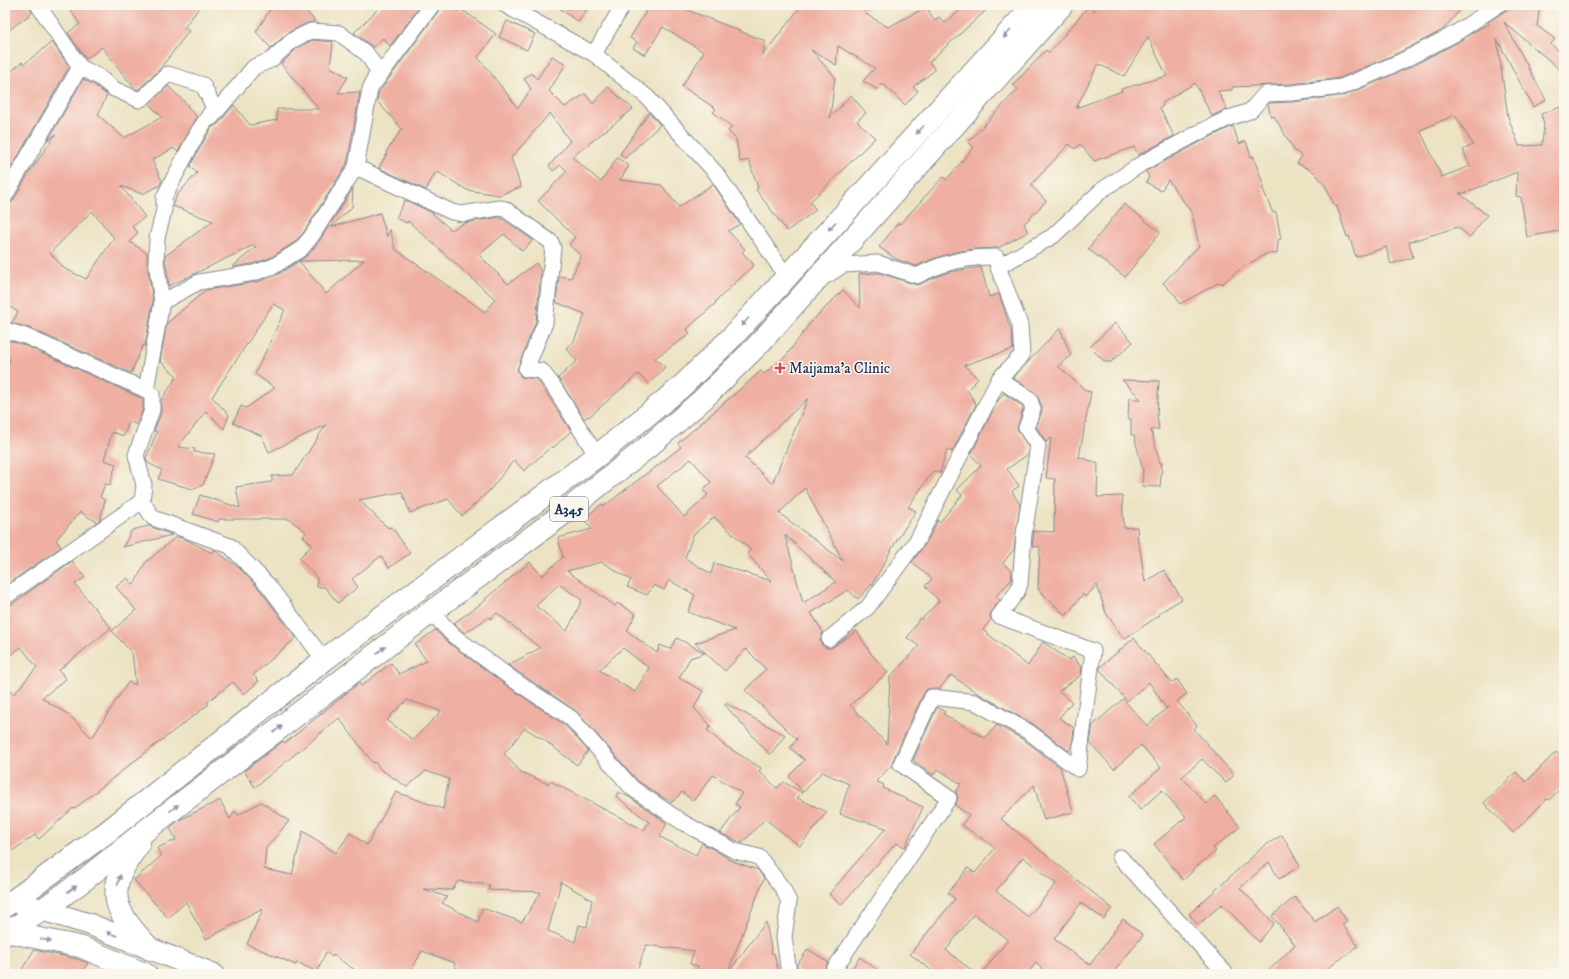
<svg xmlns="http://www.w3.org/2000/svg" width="1569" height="979" viewBox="0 0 1569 979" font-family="'IM FELL DW Pica',serif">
	<rect width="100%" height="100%" fill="#fbf7ec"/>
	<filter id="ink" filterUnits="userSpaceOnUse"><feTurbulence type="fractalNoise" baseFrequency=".025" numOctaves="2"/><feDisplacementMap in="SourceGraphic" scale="8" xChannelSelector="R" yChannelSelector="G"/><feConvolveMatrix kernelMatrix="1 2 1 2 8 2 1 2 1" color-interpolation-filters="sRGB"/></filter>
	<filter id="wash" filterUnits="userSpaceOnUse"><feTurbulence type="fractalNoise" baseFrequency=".012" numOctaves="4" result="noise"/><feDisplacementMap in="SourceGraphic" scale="16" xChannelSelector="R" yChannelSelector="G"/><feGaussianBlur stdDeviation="0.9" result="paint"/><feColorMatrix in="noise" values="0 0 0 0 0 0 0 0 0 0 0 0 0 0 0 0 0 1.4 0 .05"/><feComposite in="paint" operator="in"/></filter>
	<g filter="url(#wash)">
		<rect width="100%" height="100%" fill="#ece3c3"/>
		<g id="blocks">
			<!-- building -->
			<g fill="#efafa2" fill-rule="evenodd">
				<path d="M5,5H29L32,13L5,33Z"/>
				<path d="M67,5H201L184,28L189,31L159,70L138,90L134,88L102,47L86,59L68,33L80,24Z"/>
				<path d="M273,5H300L315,21L307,23L289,32L271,48L256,32Z"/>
				<path d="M382,5H421L390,46L383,38L373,47L354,33Z"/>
				<path d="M441,5H450L459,12L461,9L496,34L478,57L518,108L531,89L524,79L531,73L537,79L552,56L566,64L549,91L565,107L585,94L593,104L608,87L633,109L572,157L601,182L617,158L629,166L620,180L661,185L679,207L713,184L740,224L728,231L745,249L742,252L754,265L715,302L716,303L687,329L690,334L655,358L665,367L649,384L638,374L589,417L588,416L584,419L558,378L577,361L566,348L574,341L585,314L556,302L559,276L571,278L581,256L569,245L575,237L538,201L567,171L561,165L553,171L549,166L570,141L550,113L511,158L521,187L499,195L467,190L436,171L426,190L379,168L387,153L386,152L402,129L377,101L379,92L439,10Z"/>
				<path d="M555,5H590L578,22Z"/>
				<path d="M650,5H675L765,41L763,55L802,5H869L864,13L888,27L927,7L934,21L939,17L945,23L966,5H992L929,62L935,70L913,87L918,91L905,105L882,83L878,90L863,81L875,68L838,46L836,65L811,50L835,77L830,118L851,95L866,113L857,121L875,138L810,202L816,210L787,231L756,190L758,188L749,160L740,162L736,139L728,131L732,127L713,112L716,109L682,86L704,52L663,27L645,55L633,48L637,42L630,38Z"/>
				<path d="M1099,5H1464L1443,30L1398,53L1340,78L1291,84L1232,87V90L1218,91L1227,109L1212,116L1195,83L1162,103L1163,106L1160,108L1174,136L1138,155L1134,147L1094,161L1080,144L1075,149L1069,144L1031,185L1046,201L1024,224L1028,232L998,248L974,249L954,252L933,259L916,266L896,259L879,247L898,223L900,224L943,177L946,180L974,147L968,142L1018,89L1013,85L1046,50L1049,53L1088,7L1094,11ZM1148,37L1167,76L1121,89L1122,91L1076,108L1098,64L1124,76Z"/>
				<path d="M1525,5H1540L1537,26L1555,39L1551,44L1564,56V73L1504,22L1546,100L1533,107L1497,39L1508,117L1519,146L1542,145L1544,124L1541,114L1564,106V230L1527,237L1521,197L1516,196L1517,172L1465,193H1459L1487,215L1470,237L1458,227L1409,242L1413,257L1391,264L1386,247L1356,257L1349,236L1347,237L1337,206L1335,207L1326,187L1314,172L1297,163L1302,156L1294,150L1274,116L1271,117L1268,105L1269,103L1293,102L1346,95L1406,69L1460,41L1475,31L1489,24L1488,22L1505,11ZM1455,115L1473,145L1463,150L1470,166L1442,177L1420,130Z"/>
				<path d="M507,21L535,34L527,50L499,37Z"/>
				<path d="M313,40L333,42L330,67L348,77L338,93L360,92L347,164L304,232L295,242L270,258L252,264L232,267L256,247L254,245L169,286L165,256L213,221L173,206L177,195L197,173L190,166L206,137L212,127L218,124L234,105L250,125L277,120V109H319L281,64L298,47Z"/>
				<path d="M52,42L69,67L13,165L5,170V77L22,62L24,64Z"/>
				<path d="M83,79L94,85L107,95L98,115L124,138L162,117L149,104L168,86L188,105L187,106L197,117L178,152L174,148L152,160L162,181L159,186L142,194L121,186L145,217L132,227L138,232L130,242L147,253V263L153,302L145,346L143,345L131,373L29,328L12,323L18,312L5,304V207L13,201L29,173L56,134L48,140ZM92,211L114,238L86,279L65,269L50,253Z"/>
				<path d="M649,113L660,125L625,158L620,154Z"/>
				<path d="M1233,126L1239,144L1246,141L1251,157L1253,156L1264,186L1262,187L1273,213L1276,212L1281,239L1278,240L1277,254L1268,253L1243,267L1222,284L1220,282L1180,304L1176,296L1163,283L1199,246L1192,213L1168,180L1161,191L1146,182L1149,177L1146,171L1202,141Z"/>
				<path d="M353,188L352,207L331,227L380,213L387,237L390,229L395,249L485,312L495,299L408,221L407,223L396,218L405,200L431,212L451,230L465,223L499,217L533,240L522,251L504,234L479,255L508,284L536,263L541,271L536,321L517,370L521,377L537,379L571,431L553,448L552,446L524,471L514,460L489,491L462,516L448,499L410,513L402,492L359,500L388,528L392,527L410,553L389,568L381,556L352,579L358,587L338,603L325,587H317V578L299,558L312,545L303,536L306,532L289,519H219L218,522L193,514L200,495L240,508L236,487L272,482V476L293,475L326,425L269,452L262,436L233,423L241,406L246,408L275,388L255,374L285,310L273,304L212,397L229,415L224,429L206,411L178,447L195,449L194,452L215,454L203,485L192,489L158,479L162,470L148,463L146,458L157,432L154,431L161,413V401L177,376L160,361L167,323L206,290L257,282L279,274L299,261L326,294L364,260L299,261L308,255L318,243Z"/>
				<path d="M1124,204L1160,232L1125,277L1088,249Z"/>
				<path d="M981,267L989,297L999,294L1011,331L1013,349L964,365L978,379L967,390L976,404L952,452L947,449L940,473L933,471L908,507L916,511L895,543L873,583L858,599L848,590L811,613L823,632L820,640L822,645L826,648H831L857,631L871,654L888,672L850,705L887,744L890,677L919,646L907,638L920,618L922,619L939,601L925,586L932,579L912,562L926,543L938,520L940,522L962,495L957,490L981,466L971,454L997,402L1004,393L1022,406L1023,409L1017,429L1029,448L1027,455L1007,469L1019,486L1012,491L1020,505L1014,549L1003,563L1012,572L1011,580L996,596L1000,600L992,611L990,615L991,619L983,630L1028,666L1043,642L1069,660L1073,657L1082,668L1081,675L1059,691L1072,702L1059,718L1074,728L1072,746L1069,751L1033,724L977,693L951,675L939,689H927L924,693L893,760L892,765L876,781L884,785L883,788L923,807L905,847L896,843L841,905L829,894L886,828L840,814L849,784L822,772L803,792L789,776L805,760L790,748L797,739L745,690L766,669L746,649L725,671L695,643L735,630L688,612L695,595L669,580L664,590L654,585L647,595L627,587L631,580L602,562L567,571L615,606L617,603L636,614L627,631L657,653L660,645L670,649L677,638L705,653L690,658L679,678L703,691L694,708L711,726L707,730L724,745L761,768L759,771L777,788L784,782L802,793L797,798L827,812L800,846L765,819L742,843L720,833L740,807L735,804L742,793L713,775L693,801L682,792L671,803L638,781L576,711L508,665L540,648L497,613L490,619L489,617L465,633L454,623L486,600L485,599L530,562L542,576L563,557L558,538L592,529L584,519L602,504L604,506L647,473V474L681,447L678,443L761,371L764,374L786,356L811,322L843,290L860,308L859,274L880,273L917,285L948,272ZM808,398L772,484L748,460L744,458ZM691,459L711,482L703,490L708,495L684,517L657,486ZM805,488L843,561L779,513ZM714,517L751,550L747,553L771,581L714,563L711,574L685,558L693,535ZM785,535L836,582L803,603ZM559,584L582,600L567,631L536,606ZM623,648L649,668L635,692L599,670Z"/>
				<path d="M1115,323L1133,342L1111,362H1105L1090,347Z"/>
				<path d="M1060,328L1071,356L1058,366L1086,391L1091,392L1079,457L1098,463L1097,497L1122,496L1124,528L1137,527L1138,543H1139L1145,582L1164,570L1182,599L1159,613L1160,615L1124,639L1106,613L1097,585L1085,597L1083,594L1066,616L1038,589L1040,547L1032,546L1034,531L1054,532L1055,479L1046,478L1051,438L1046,442L1036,427L1042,412V406L1038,397L1035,393L1013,378Z"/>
				<path d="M5,339L22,344L143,399V408L137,425L129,421L124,436L112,432L104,460L116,464L110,485L105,484L100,497L105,500L100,520L97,522L80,512L56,540L61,547L9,583L5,582V369L10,359L5,356Z"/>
				<path d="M1122,380L1159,381L1157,415L1159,429L1151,430L1160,463H1162L1160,487L1142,486L1143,470L1134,435H1131V419H1128L1129,398L1142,400Z"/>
				<path d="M149,526L172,535L123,547L132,530Z"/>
				<path d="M176,537L183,538L212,553L215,550L240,569L261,591L296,638L253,675L259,681L244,694L233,682L207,702L209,704L128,766L74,809L73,808L39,839L35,835L5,856V688L14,694L37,667L21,647L5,660V609L72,561L85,577L75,584L111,628L59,670L66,679L42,698L69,715L92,738L128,682L136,685L132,653L112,631L136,610L116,587L127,578L134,585L145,563Z"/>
				<path d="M435,630L449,643L510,688L565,725L588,751L577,765L540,737H539L525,728L504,754L521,772L548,784L550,781L644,830L649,822L616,796L618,792L629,797L667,823L660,837L696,855L702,843L728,858L727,859L758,870L764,878L727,974L766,922L772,954L774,953L779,974H695L698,966L690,964L694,951L646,945L636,974H472L454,967L455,963L422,951L409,974H361L333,955L332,957L326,952L317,972L297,962L296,965L247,944L263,909L206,939L186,902L168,918L134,880L161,856L157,848L176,840L170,828L179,820L220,800L230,819L235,811L238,815L261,802L289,821L266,848L264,869L292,875L303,831L336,853L350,833L367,845L396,792L443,809L449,779L426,771L407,787L380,769L375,762L373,763L339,718L255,787L244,771L283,741L285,743L359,683L361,686L391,663L399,674L427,661L415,645ZM407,700L441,711L413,740L387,720L391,717L390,716ZM458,881L490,885L488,890L541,892L522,922L482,908L478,922L442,903L447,897L423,889L452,890ZM561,882L592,900L587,927L579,925L575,942L548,931Z"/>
				<path d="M1134,638L1172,683L1177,679L1187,694L1177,701L1197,726L1194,729L1234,775L1226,783L1202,759L1182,777L1206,804L1215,796L1240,827L1213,848L1216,851L1192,870L1193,871L1183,880L1154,844L1186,817L1162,790L1140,810L1129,796L1161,768L1141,745L1114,769L1090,743L1093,725L1123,699L1147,726L1168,707L1166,708L1149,682L1127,701L1100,670V667Z"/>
				<path d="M725,703L785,735L770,755L724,704Z"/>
				<path d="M937,707L945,712L943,714L985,738L997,725L1024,740L1061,768V770L1073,812L1044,820L1034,785L1001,819L1112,908L1104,919L1081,903L1054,939L1090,965L1123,919L1143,935L1112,974H1048L1036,963L1027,974H981L1008,940L974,914L946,950L976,974H936L910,954L955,899L948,893L968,868L975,873L995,848L962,825L969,815L955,805L958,798L956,792L961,784L938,769L933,775L913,760ZM1023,857L1056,884L1028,917L996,891Z"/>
				<path d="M1556,752L1564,760V785L1549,800L1547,799L1513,833L1484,803L1516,772L1526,782Z"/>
				<path d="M1282,835L1300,866L1279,879L1269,862L1240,888L1274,923L1259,942L1222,904L1198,925L1189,914L1261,849V848Z"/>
				<path d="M1295,897L1315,922L1337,906L1347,921L1342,924L1358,946L1320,974H1265L1295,945L1272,916Z"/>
				<path d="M808,949L828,962L822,974H798L797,965Z"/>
				<path d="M34,950L77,959L88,963L80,974H19Z"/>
				<path d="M860,957L883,974H848Z"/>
			</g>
		</g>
	</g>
	<g filter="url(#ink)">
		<use href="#blocks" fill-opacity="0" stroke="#848990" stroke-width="1"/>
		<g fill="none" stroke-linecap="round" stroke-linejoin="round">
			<!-- minor casing -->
			<g stroke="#848990" stroke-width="17">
				<g id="minor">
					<path d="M38,5L80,67L99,77L114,89L139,100L145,96L168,74L203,85L214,108L198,132L164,197V210L157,238L156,262L162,302L146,390L152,394V410L136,455L144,485L142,501L153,518L230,546L268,585L324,660"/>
					<path d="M505,5L594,54L647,97L716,173L786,276"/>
					<path d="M594,54L623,5"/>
					<path d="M375,82L432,5"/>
					<path d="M356,167L452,212L462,214L499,208L505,209L551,242L553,248L545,323L526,369L542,371L554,387L597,456"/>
					<path d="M5,196L80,67"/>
					<path d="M998,267L1053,236L1102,190L1141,164L1198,133L1229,118L1250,111L1265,94L1292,93L1342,87L1402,61L1456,33L1498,5"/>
					<path d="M828,275L843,265L878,263L917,276C943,262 967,257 996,257L998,267L1020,325L1022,355L999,379L1030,400L1033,409L1026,428L1038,446L1024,534L1020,584L1017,592L999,616L1093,651L1078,769L1029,732L975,702L932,697L901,764L949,798L831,974"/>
					<path d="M162,302L199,282L254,273L274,266L301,249L311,237L356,167L370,89L378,71L367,54L339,33L311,31L293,40L271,60L254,67L211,118"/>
					<path d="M5,330L25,336L146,390"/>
					<path d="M5,597L142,501"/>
					<path d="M431,612L454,636L515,681L571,718L632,788L682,822L735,851L759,857L783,889L789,902L784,937L789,974"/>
					<path d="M829,639L868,607L918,539L999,379"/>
					<path d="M1120,857L1226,974"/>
				</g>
			</g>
			<!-- secondary casing -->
			<g stroke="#848990" stroke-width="23">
				<g id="secondary">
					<path d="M13,901L89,924L213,974"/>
					<path d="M8,932L81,947L146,974"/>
				</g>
			</g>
			<!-- trunk casing -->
			<g stroke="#848990" stroke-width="24">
				<g id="trunk">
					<path d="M139,844C103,891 112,909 150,949"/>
					<path d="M5,906L13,901L107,832L324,660L597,456L680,388L733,336L1034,5"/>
					<path d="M5,934L42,910L84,880L154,824L431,612L564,513L649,446L701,401L757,346L1062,5"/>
				</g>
			</g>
			<!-- minor -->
			<use href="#minor" stroke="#fff" stroke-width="15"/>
			<!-- secondary -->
			<use href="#secondary" stroke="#fff" stroke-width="21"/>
			<!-- trunk -->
			<use href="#trunk" stroke="#fff" stroke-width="22"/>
		</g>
		<!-- one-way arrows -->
		<defs><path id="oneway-solid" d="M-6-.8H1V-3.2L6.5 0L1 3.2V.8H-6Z"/></defs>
		<g fill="#8d97ae">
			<use href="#oneway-solid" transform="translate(1007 34) rotate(132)"/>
			<use href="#oneway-solid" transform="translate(920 130) rotate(132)"/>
			<use href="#oneway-solid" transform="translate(832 226) rotate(132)"/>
			<use href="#oneway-solid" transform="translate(745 322) rotate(132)"/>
			<use href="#oneway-solid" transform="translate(381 650) rotate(-37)"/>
			<use href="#oneway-solid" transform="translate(278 729) rotate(-37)"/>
			<use href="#oneway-solid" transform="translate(174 808) rotate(-37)"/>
			<use href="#oneway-solid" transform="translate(119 880) rotate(-75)"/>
			<use href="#oneway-solid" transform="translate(72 889) rotate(-36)"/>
			<use href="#oneway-solid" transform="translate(112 934) rotate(-158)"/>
			<use href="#oneway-solid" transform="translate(46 940) rotate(12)"/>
		</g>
	</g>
	<!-- markers -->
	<path fill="#d1495b" stroke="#fbf7ec" stroke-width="1.5" d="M778 362h4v4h4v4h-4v4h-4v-4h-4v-4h4z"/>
	<g text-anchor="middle" stroke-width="3" stroke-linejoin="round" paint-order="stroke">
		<!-- shield labels -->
		<rect fill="#fbf7ec" stroke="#5e6b89" stroke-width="1" x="550" y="497" width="38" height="24" rx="3"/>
		<g font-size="14" font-weight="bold" fill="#1b2f5e">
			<text x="569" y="514">A345</text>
		</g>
		<!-- poi labels -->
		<g font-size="15" fill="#1b2f5e" stroke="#fbf7ec" text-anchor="start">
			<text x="789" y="373">Maijama'a Clinic</text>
		</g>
	</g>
	<!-- margin -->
	<rect width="1569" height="979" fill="none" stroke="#fbf7ec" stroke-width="20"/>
</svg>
